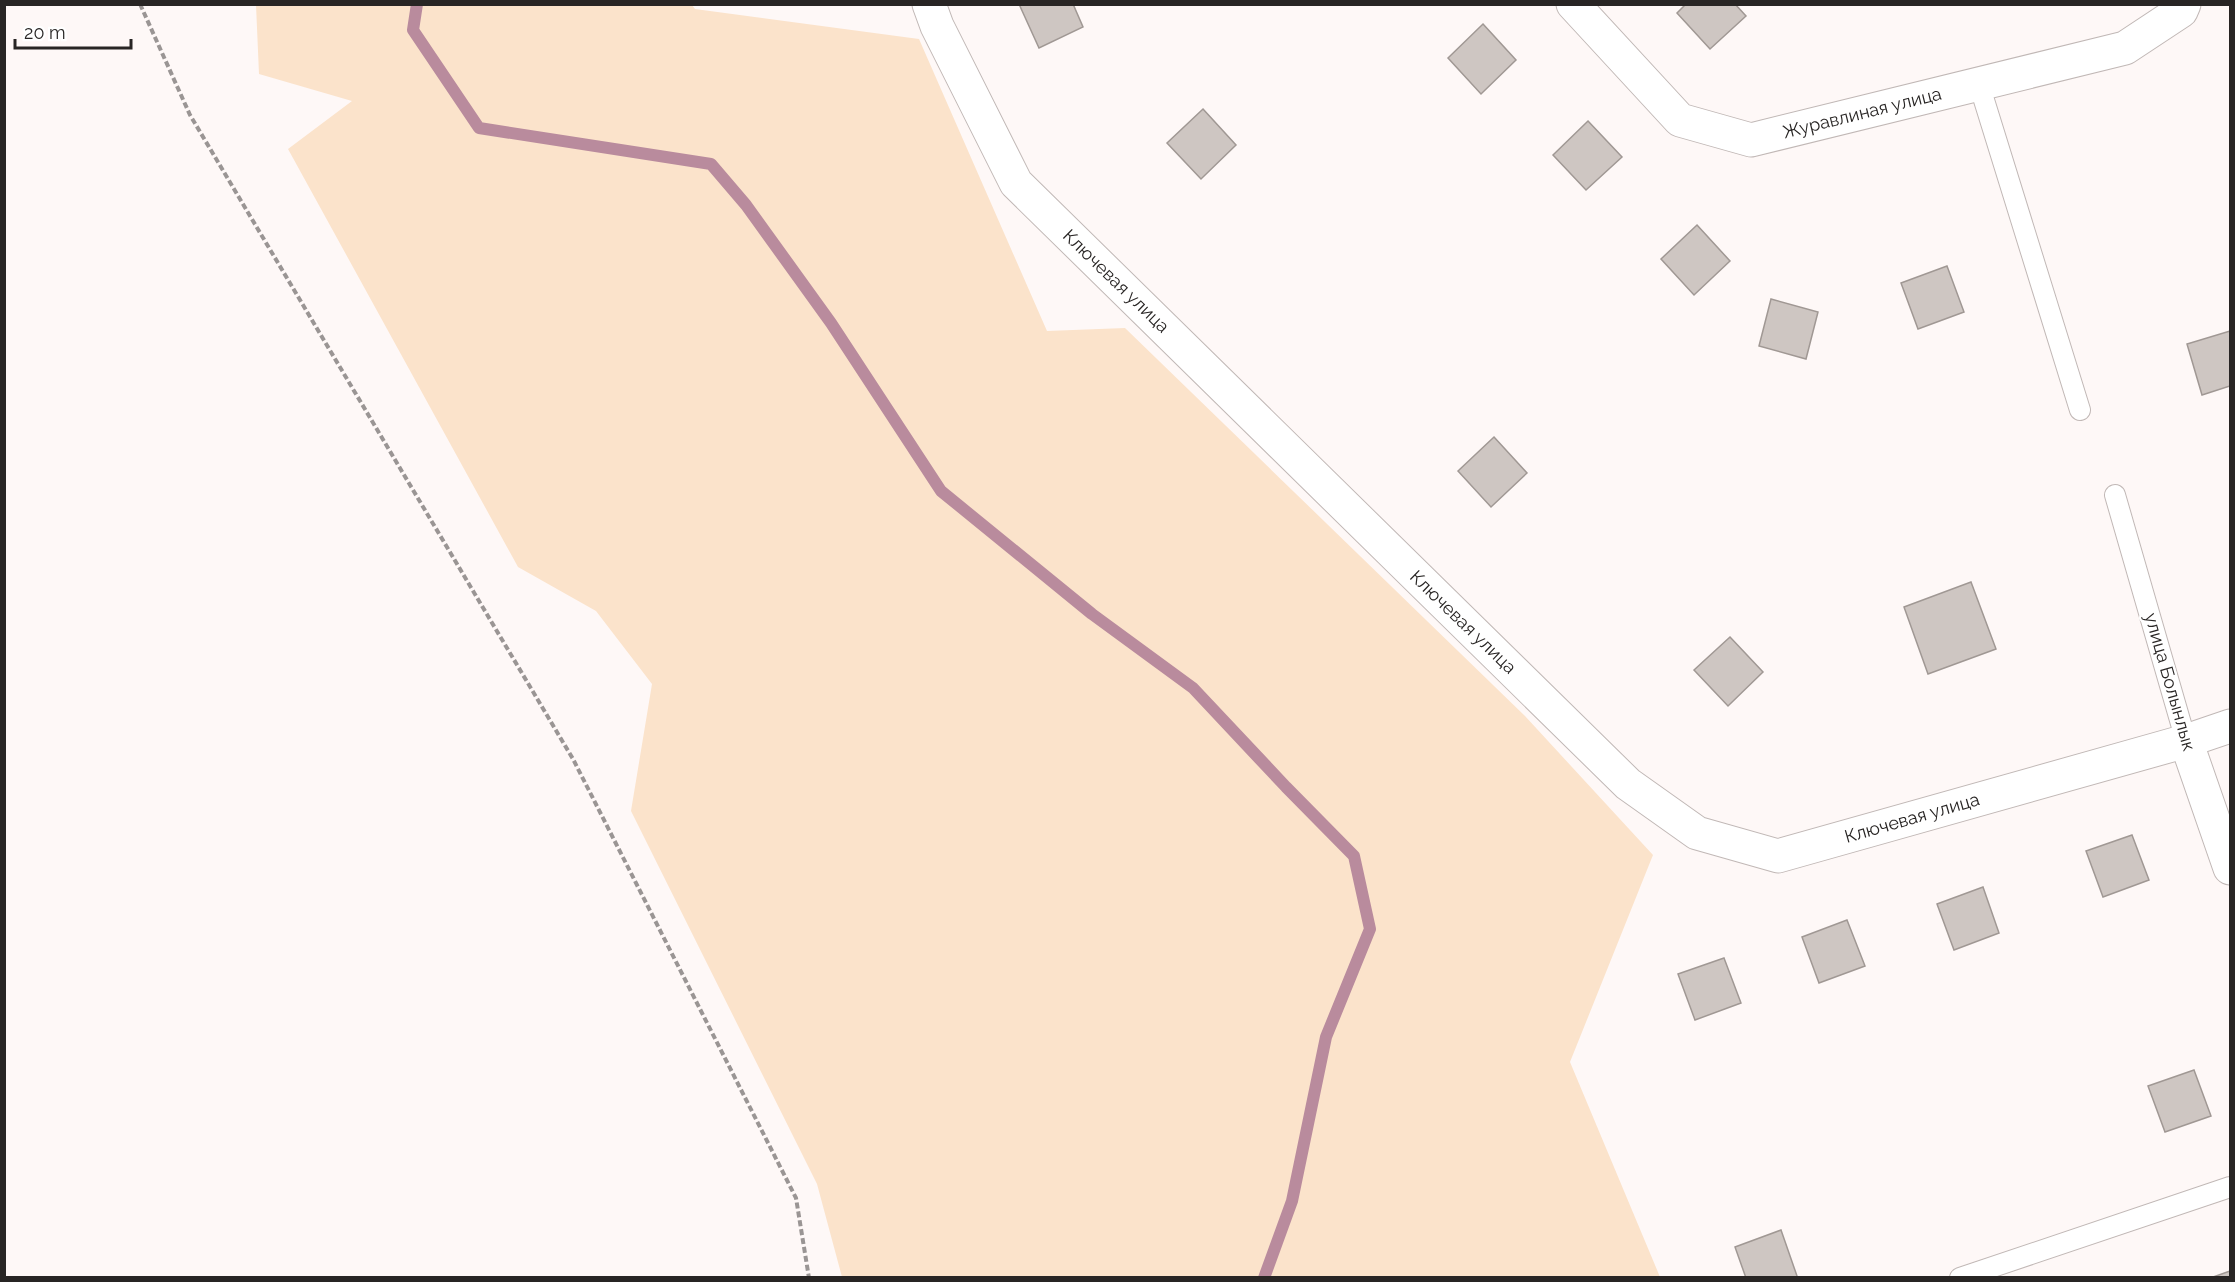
<svg xmlns="http://www.w3.org/2000/svg" width="2235" height="1282" viewBox="0 0 2235 1282" font-family="Raleway,sans-serif">
	<rect width="100%" height="100%" fill="#fef8f7"/>
	<!-- green -->
	<path fill="#fbe3cb" d="M256,5H692L695,9L919,39L1047,331L1125,328L1525,716L1653,855L1570,1062L1660,1277H842L817,1184L631,811L652,684L596,611L518,567L288,149L352,101L259,74Z"/>
	<g fill="none" stroke-linecap="round" stroke-linejoin="round">
		<!-- stream -->
		<path stroke="#b98b9d" stroke-width="12" d="M417,4L413,30L479,128L711,164L746,205L831,323L941,491L1092,614L1193,688L1286,787L1354,856L1370,929L1326,1037L1292,1201L1264,1278"/>
	</g>
	<!-- building -->
	<g fill="#cec6c2" stroke="#a09894" stroke-width="1.5">
		<path d="M1019,4H1073L1083,27L1039,48Z"/>
		<path d="M1686,4H1735L1746,16L1710,49L1677,13Z"/>
		<path d="M1483,24L1516,60L1481,94L1448,58Z"/>
		<path d="M1203,109L1236,145L1201,179L1167,143Z"/>
		<path d="M1588,121L1622,157L1586,190L1553,155Z"/>
		<path d="M1697,225L1730,261L1694,295L1661,259Z"/>
		<path d="M1947,266L1964,312L1918,329L1901,283Z"/>
		<path d="M1771,299L1818,312L1806,359L1759,346Z"/>
		<path d="M2230,331V386L2202,395L2187,344Z"/>
		<path d="M1494,437L1527,473L1491,507L1458,471Z"/>
		<path d="M1971,582L1996,649L1928,674L1904,607Z"/>
		<path d="M1730,637L1763,672L1728,706L1694,670Z"/>
		<path d="M2132,835L2149,880L2103,897L2086,851Z"/>
		<path d="M1983,887L1999,933L1954,950L1937,904Z"/>
		<path d="M1847,920L1865,966L1819,983L1802,937Z"/>
		<path d="M1724,958L1741,1003L1695,1020L1678,974Z"/>
		<path d="M2194,1070L2211,1116L2165,1132L2148,1086Z"/>
		<path d="M1781,1230L1797,1276L1792,1278H1746L1735,1247Z"/>
		<path d="M2230,1271V1278H2213V1277Z"/>
	</g>
	<g fill="none" stroke-linecap="round" stroke-linejoin="round">
		<!-- lane casing -->
		<g stroke="#c1b8b6" stroke-width="22">
			<g id="lane">
				<path d="M1979,84L2080,410"/>
				<path d="M2115,495L2186,741"/>
				<path d="M1960,1278L2230,1187"/>
			</g>
		</g>
		<!-- street casing -->
		<g stroke="#c1b8b6" stroke-width="35">
			<g id="street">
				<path d="M929,4L937,26L1016,183L1628,784L1697,833L1778,856L2186,741L2230,726"/>
				<path d="M1573,4L1680,120L1751,140L2125,48L2181,11L2184,4"/>
				<path d="M2186,741L2230,868"/>
			</g>
		</g>
		<!-- path -->
		<path stroke="#9a9594" stroke-width="4" stroke-dasharray="6 3" stroke-linecap="butt" d="M140,4L190,115L573,759L796,1198L809,1278"/>
		<!-- lane -->
		<use href="#lane" stroke="#fff" stroke-width="20"/>
		<!-- street -->
		<use href="#street" stroke="#fff" stroke-width="33"/>
	</g>
	<g text-anchor="middle" stroke-width="4.5" stroke-linejoin="round" paint-order="stroke">
		<!-- street labels -->
		<g font-size="18" fill="#282524" stroke="#fff">
			<text transform="translate(1862 113) rotate(-14)" y="6">Журавлиная улица</text>
			<text transform="translate(1116 281) rotate(44)" y="6">Ключевая улица</text>
			<text transform="translate(1463 622) rotate(44)" y="6">Ключевая улица</text>
			<text transform="translate(2170 682) rotate(74)" y="6">улица Болынлык</text>
			<text transform="translate(1912 818) rotate(-16)" y="6">Ключевая улица</text>
		</g>
	</g>
	<!-- border -->
	<rect width="2235" height="1282" fill="none" stroke="#282524" stroke-width="12"/>
	<!-- scale -->
	<path d="M15 39v9h116v-9" fill="none" stroke="#282524" stroke-width="3"/>
	<text x="24" y="39" font-size="18" fill="#282524" stroke="#ffffff" stroke-width="4.5" paint-order="stroke">20 m</text>
</svg>
